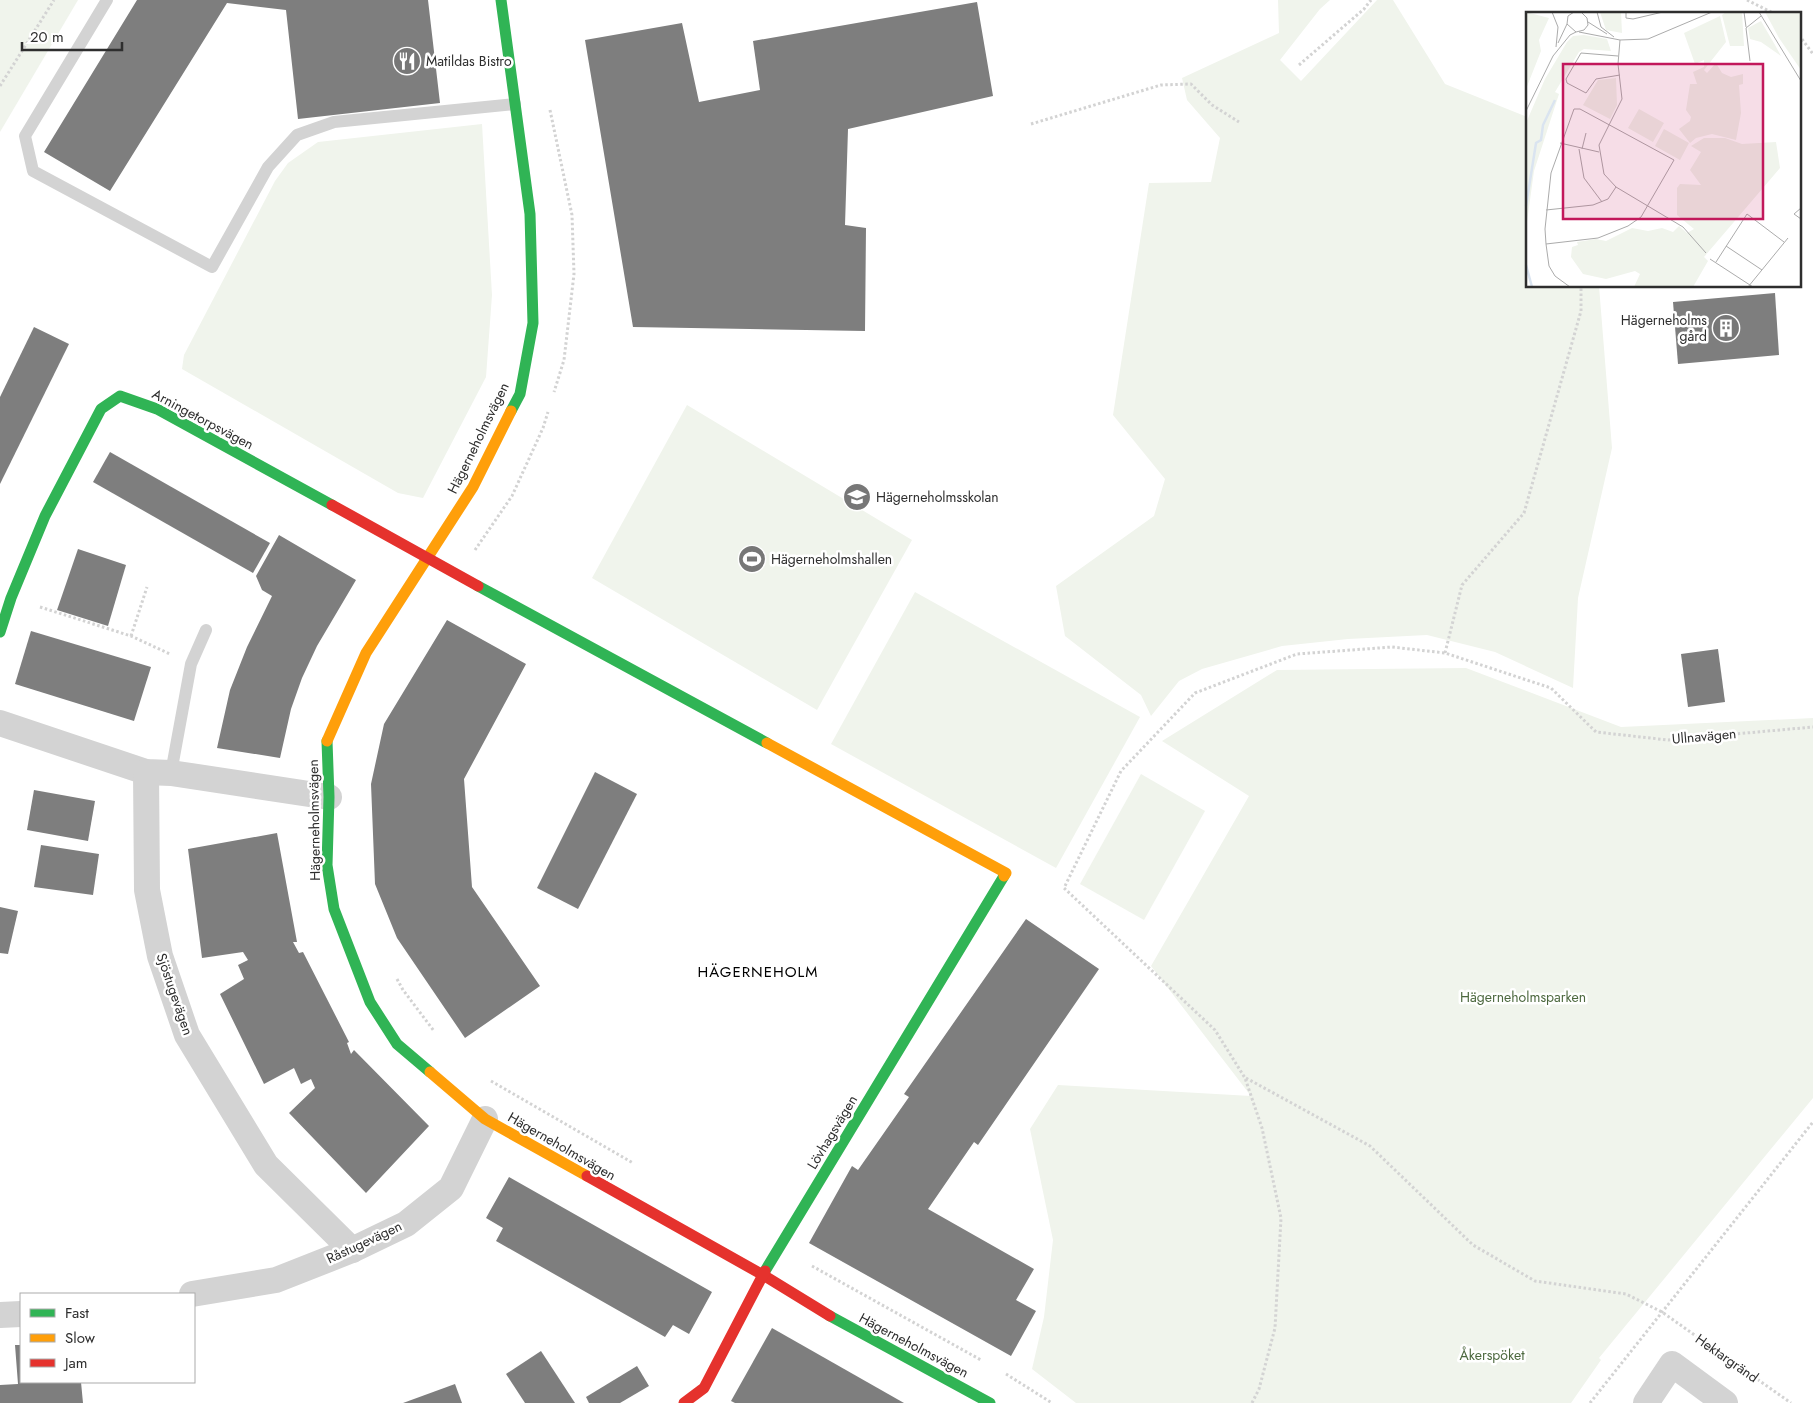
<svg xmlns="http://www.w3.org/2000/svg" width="1813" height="1403" viewBox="0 0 1813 1403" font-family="Jost,sans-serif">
	<rect width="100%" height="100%" fill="#fff"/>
	<!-- green -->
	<g fill="#f0f4ec">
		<path d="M0,0H78L0,132Z"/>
		<path d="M1278,0H1330L1320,9L1280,60L1301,81L1377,0H1393L1445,84L1527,117V286H1599L1612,448L1578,598L1573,688L1495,652L1427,635L1348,639L1282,646L1202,669L1179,681L1151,716L1141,695L1065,636L1056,586L1154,516L1165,479L1113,415L1149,183L1211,182L1220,138L1187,100L1182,78L1279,33Z"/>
		<path d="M482,124L492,295L486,377L423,498L398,493L182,369L184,355L275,181L288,163L318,142Z"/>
		<path d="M687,405L912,540L817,710L592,578Z"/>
		<path d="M915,592L1140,717L1056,868L831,744Z"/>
		<path d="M1466,668L1621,727L1813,718V1098L1599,1358L1601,1360L1571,1403H1076L1032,1369L1044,1317L1053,1240L1030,1129L1058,1085L1251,1096L1151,966L1249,796L1162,741L1277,670Z"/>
		<path d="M1141,774L1205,811L1144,920L1080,884Z"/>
	</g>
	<!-- building -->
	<g fill="#7e7e7e">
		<path d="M137,0H428L440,103L298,119L286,10L227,3L110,191L44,152Z"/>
		<path d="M977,2L993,96L848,129L845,225L866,228L865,331L633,327L585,40L682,23L699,102L760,90L753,41Z"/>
		<path d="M1775,293L1779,355L1678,364L1673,302Z"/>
		<path d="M34,327L69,344L0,484V397Z"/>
		<path d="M110,452L270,543L253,573L93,482Z"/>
		<path d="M279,535L356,580L317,646L302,678L291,709L280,758L217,748L230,690L247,647L272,596L262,590L256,576Z"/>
		<path d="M78,549L126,565L108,626L57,610Z"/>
		<path d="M447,620L526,664L464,779L472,887L540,986L465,1038L397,938L375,884L371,784L384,724Z"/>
		<path d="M31,631L151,667L134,721L15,684Z"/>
		<path d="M1718,649L1725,702L1688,707L1681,654Z"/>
		<path d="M595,772L637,794L578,909L537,888Z"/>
		<path d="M34,790L95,801L88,841L27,830Z"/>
		<path d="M277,833L297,942H293L299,953L303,952L349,1042L347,1043L351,1054L354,1050L429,1126L366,1193L289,1113L315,1088L311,1079L301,1084L294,1068L264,1084L220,994L244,979L238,965L248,960L243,952L202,958L188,849Z"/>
		<path d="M41,845L99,854L93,895L34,887Z"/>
		<path d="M0,907L18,911L8,954L0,953Z"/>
		<path d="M1026,919L1099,969L978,1145L974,1142L928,1209L1034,1269L1016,1300L1036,1311L1011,1356L809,1243L852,1166L858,1170L909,1097L904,1094Z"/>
		<path d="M509,1177L712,1292L689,1334L673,1325L665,1337L496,1241L503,1228L486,1218Z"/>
		<path d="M772,1328L904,1403H735L731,1401Z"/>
		<path d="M15,1345H21V1382H81L83,1403H0V1385L18,1384Z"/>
		<path d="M541,1351L575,1403H525L506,1374Z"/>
		<path d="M637,1366L649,1386L620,1403H589L586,1397Z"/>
		<path d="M455,1384L462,1403H403Z"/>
	</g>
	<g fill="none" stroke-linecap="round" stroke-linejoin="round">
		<!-- path -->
		<g stroke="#d3d3d3" stroke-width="3" stroke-dasharray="2.5 2.5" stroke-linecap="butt">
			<path d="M1747,0L1775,14"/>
			<path d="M1799,35L1813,54"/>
			<path d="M1299,65L1364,9L1371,0"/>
			<path d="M0,86L54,0"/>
			<path d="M550,110L572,215L574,274L564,360L554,392"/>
			<path d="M1031,124L1161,85L1191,84L1212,105L1239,122"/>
			<path d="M475,550L512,496L543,428L548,412"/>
			<path d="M40,607L131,636L170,654"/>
			<path d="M131,636L147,587"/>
			<path d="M1445,653L1462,585L1524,513L1581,311V286"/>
			<path d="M397,979L403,990L434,1031"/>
			<path d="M1246,1078L1370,1146L1473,1245L1535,1281L1626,1294L1662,1312L1791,1403"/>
			<path d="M491,1081L633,1163"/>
			<path d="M812,1266L981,1360"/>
			<path d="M1006,1374L1052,1403"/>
			<path d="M1252,1403L1259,1389L1275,1328L1281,1218L1262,1128L1245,1078L1215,1030L1064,888L1121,771L1195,693L1297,654L1392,647L1445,653L1551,688L1596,732L1668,740L1813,727"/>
			<path d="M1590,1403L1813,1122"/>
		</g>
		<!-- lane -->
		<g stroke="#d3d3d3" stroke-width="12">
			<path d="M107,0L25,136L33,171L212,267L268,167L297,135L334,122L515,104"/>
			<path d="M171,773L191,664L206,630"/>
		</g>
		<!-- street -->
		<g stroke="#d3d3d3" stroke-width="26">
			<path d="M0,723L146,772L171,773L329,797"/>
			<path d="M146,772L147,890L160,956L187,1035L266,1165L352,1250"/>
			<path d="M192,1294L276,1280L352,1250L406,1224L451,1188L485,1119"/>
			<path d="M0,1315L21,1314"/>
			<path d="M1646,1403L1672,1364L1725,1403"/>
		</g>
		<!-- fast -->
		<g stroke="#30b455" stroke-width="11">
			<path d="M501,0L530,214L533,323L520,394L511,411"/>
			<path d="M478,586L767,743"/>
			<path d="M0,632L11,598L45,516L101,409L120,396L157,409L332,505"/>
			<path d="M327,741L329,797L327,865L334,909L370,1002L397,1044L430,1072"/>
			<path d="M765,1271L1004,876"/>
			<path d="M830,1316L990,1403"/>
		</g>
		<!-- slow -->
		<g stroke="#ff9f0a" stroke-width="11">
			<path d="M327,741L366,653L473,487L511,411"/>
			<path d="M767,743L1006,873L1004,876"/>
			<path d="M430,1072L485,1119L587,1176"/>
		</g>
		<!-- jam -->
		<g stroke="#e5322d" stroke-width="11">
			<path d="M332,505L478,586"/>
			<path d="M587,1176L763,1275L830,1316"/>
			<path d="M684,1403L704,1388L765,1271"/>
		</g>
	</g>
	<!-- icons -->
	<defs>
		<g id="restaurant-disc" transform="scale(1.4375)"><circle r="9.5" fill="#777" stroke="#fff"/><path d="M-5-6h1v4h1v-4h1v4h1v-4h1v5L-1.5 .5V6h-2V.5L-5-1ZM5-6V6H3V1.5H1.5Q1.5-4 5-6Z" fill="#fff"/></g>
		<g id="building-disc" transform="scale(1.4375)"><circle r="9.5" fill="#777" stroke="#fff"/><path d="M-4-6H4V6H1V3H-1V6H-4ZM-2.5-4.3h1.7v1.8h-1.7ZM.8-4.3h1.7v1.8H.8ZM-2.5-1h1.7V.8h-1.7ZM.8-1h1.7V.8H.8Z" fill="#fff"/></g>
		<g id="school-disc" transform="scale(1.4375)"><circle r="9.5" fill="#777" stroke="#fff"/><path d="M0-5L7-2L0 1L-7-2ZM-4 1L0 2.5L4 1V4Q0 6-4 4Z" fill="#fff"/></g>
		<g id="stadium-disc" transform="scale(1.4375)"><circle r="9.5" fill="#777" stroke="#fff"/><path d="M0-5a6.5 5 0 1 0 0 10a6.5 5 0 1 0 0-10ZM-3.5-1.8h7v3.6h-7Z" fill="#fff"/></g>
	</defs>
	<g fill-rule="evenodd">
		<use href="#restaurant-disc" x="407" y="61"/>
		<use href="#building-disc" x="1726" y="328"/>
		<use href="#school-disc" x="857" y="497"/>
		<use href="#stadium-disc" x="752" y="559"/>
	</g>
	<g text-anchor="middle" stroke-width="5" stroke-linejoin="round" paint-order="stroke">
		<!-- poi labels -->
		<g font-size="14" fill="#2e2e2e" stroke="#fff" text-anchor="start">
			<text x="426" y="66">Matildas Bistro</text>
			<text x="1707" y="325" text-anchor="end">Hägerneholms<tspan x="1707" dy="16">gård</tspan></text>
			<text x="876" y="502">Hägerneholmsskolan</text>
			<text x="771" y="564">Hägerneholmshallen</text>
		</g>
		<!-- street labels -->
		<g font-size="14" fill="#2e2e2e" stroke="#fff">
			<text transform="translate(203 419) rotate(28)" y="5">Arningetorpsvägen</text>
			<text transform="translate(478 438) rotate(-64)" y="5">Hägerneholmsvägen</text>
			<text transform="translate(1704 736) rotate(-5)" y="5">Ullnavägen</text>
			<text transform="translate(314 820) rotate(-91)" y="5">Hägerneholmsvägen</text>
			<text transform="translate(175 994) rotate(71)" y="5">Sjöstugevägen</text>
			<text transform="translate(832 1132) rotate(-59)" y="5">Lövhagsvägen</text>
			<text transform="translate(562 1146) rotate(30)" y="5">Hägerneholmsvägen</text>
			<text transform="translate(364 1242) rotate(-25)" y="5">Råstugevägen</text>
			<text transform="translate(914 1345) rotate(28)" y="5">Hägerneholmsvägen</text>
			<text transform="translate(1727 1358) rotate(35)" y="5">Hektargränd</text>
		</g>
		<!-- park labels -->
		<g font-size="14" fill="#4c683e" stroke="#fff">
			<text x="1523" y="1002">Hägerneholmsparken</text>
			<text x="1492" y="1360">Åkerspöket</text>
		</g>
		<!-- neighbourhood labels -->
		<g font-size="15" letter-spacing="1" fill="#000" stroke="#fff">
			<text x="758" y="977">HÄGERNEHOLM</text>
		</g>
	</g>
	<!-- overview -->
	<g transform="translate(1526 12)">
		<rect width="275" height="275" fill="#fff"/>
		<path d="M0,0L23,6L13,28L15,39L0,77ZM74,0H95L96,21L80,18ZM200,0H216L218,34H204L196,3ZM239,0H275V58L253,26ZM194,4L200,30L178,58L181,61L190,51L196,61L205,65L217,62V72L213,73L215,101L210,128L186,122L170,126L164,131L153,117L164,109L165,105L160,98L164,72H171L167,60L178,55V48L169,52L158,21ZM235,9L249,33L255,44L235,30L224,27L222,16ZM58,23L81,27L85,39L58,37L53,40L29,80L33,82L8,159L0,217V111L19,67L41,30L47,24ZM90,66L91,93L84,107L57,93L72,68ZM113,97L138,111L127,130L102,116ZM138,117L163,131L154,148L129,134ZM178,126H199L216,132L250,130L254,156L178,245L182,249L167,275H108L114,262L109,259L80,267L57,262L45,245L46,235L52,233L51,230L70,227L80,229L106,216L122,219L136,216L147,220L153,214L161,221L168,217L151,203V176L154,172L175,173L164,158L175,140L165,134Z" fill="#f0f4ec"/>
		<path fill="none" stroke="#dae4f0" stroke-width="2.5" d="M0,194L10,131L15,128L17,113L29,88M0,253L6,275"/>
		<path fill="none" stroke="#ababab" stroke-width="1" d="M26,0L32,15L30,35M48,0L42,4L41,12L50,20L58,18L62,13L61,6L55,0M71,0L75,15L88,25M100,0V6L107,7L137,0M218,0L220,15M233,0L275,69M62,10L81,22M53,20L94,28L122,27L186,0M94,28L92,52L96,87L73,133L78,162L90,175L157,215L180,241M32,31L41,12M92,44L55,41L40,67L41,71L60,81L70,67L94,63M224,49L220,16L235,4M0,99L27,44L44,23L50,20M34,131L73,140M53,137L58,166L76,190M56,137L60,121M275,196L268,202L275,207M20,198L67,193L82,187L90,175M20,232L72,226L102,214L115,205L148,148L54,97H48L25,161L19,217L20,232L23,254L29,264L44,275M200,234L236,258M184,247L227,275M190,250L221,202L258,230M222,275L262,226"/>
		<path fill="#c2185b" fill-opacity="0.15" stroke="#c2185b" stroke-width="2.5" d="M37,52H237V207H37Z"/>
		<rect width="275" height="275" fill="none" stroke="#2e2e2e" stroke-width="2.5"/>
	</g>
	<!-- legend -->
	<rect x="20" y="1293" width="175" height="90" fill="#ffffff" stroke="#ababab"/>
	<rect x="30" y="1309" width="25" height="8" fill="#30b455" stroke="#ababab"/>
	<text x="65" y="1318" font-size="15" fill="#2e2e2e">Fast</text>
	<rect x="30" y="1334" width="25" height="8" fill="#ff9f0a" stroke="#ababab"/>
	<text x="65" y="1343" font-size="15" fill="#2e2e2e">Slow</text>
	<rect x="30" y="1359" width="25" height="8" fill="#e5322d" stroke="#ababab"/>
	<text x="65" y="1368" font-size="15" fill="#2e2e2e">Jam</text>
	<!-- scale -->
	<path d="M22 42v8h100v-8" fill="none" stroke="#2e2e2e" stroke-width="2.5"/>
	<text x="30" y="42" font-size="15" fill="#2e2e2e" stroke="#ffffff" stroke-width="4" paint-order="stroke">20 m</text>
</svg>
